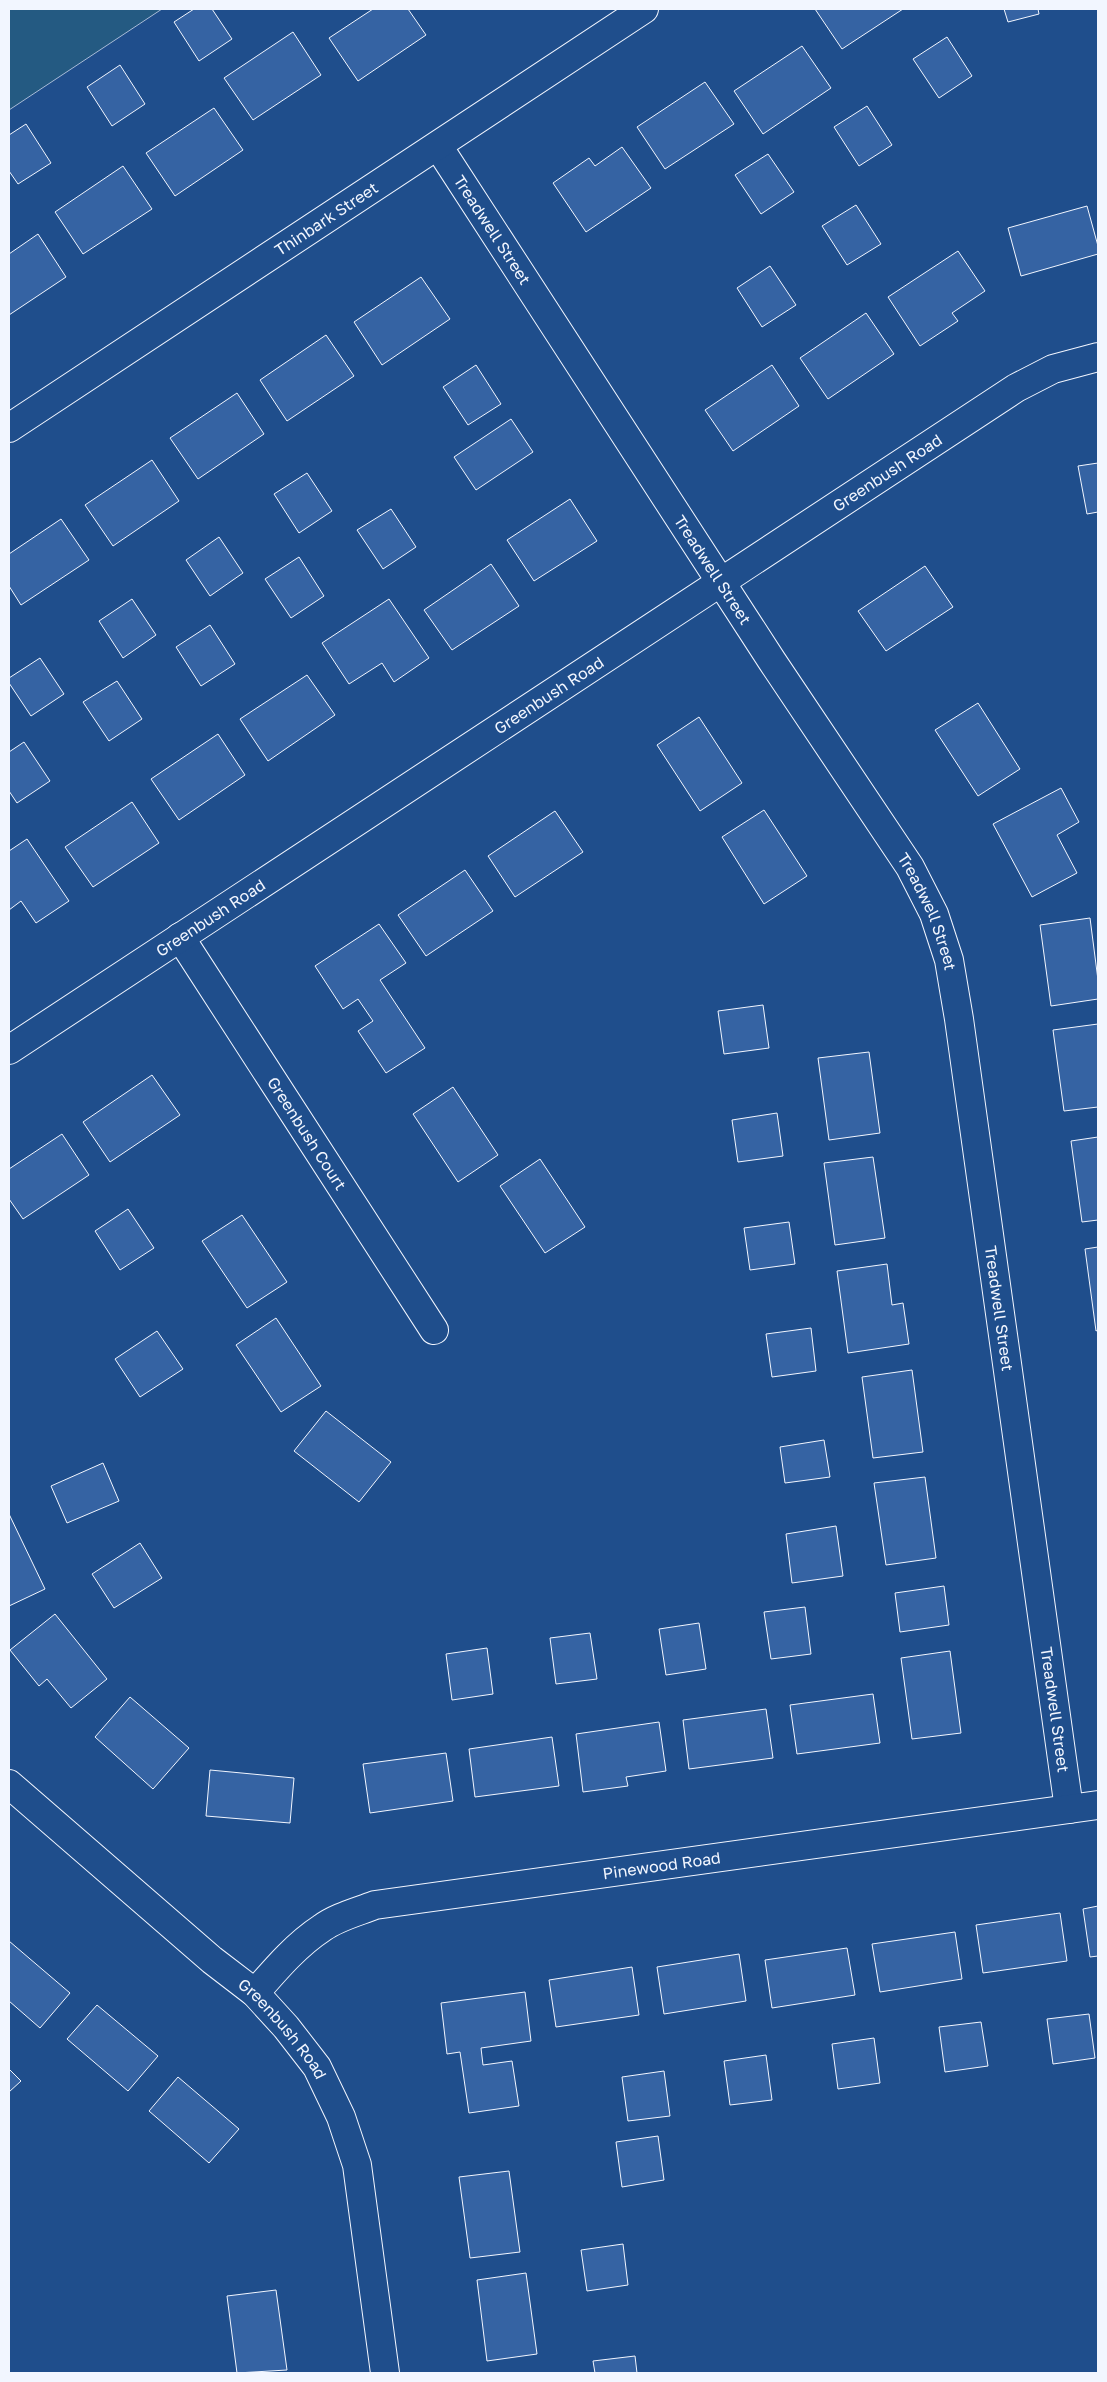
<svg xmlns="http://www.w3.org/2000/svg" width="1107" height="2382" viewBox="0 0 1107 2382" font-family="'Golos Text',sans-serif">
	<rect width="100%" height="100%" fill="#1f4e8c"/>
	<!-- park -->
	<path fill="#245a82" stroke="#a8bbd7" d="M9,9H162L9,110Z"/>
	<!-- building -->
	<g fill="#3563a3" stroke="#f2f6ff">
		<path d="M194,9H212L232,39L199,61L174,22Z"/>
		<path d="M373,9H408L426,35L358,81L329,38Z"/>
		<path d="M815,9H903L842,49Z"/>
		<path d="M1004,9H1038L1039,14L1008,22Z"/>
		<path d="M293,32L321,75L253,120L224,78Z"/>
		<path d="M947,37L972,76L939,98L913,59Z"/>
		<path d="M802,46L831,88L763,134L734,91Z"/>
		<path d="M120,65L145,104L112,126L87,87Z"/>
		<path d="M705,82L734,124L665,169L637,127Z"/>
		<path d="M867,106L892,145L859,166L834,127Z"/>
		<path d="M214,108L243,150L175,196L146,153Z"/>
		<path d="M26,124L51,163L18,184L9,171V135Z"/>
		<path d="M622,147L651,188L586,232L553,183L589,158L595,166Z"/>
		<path d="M768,154L794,192L761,214L735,175Z"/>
		<path d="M123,166L152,209L83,254L55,212Z"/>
		<path d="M856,205L881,244L847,265L822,226Z"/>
		<path d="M1087,206L1098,246V254L1021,276L1008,228Z"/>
		<path d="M38,234L66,277L9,315V254Z"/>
		<path d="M958,251L985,291L952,313L958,321L920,346L888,297Z"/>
		<path d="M770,266L796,305L762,327L737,288Z"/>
		<path d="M421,277L450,319L382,365L354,322Z"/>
		<path d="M866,313L894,354L828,399L800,358Z"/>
		<path d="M326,335L354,376L287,421L260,380Z"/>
		<path d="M476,365L501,404L468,425L443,387Z"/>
		<path d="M772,365L799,406L733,451L705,410Z"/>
		<path d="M237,393L264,434L198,479L170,438Z"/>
		<path d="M511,419L533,452L476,490L454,457Z"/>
		<path d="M152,460L179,501L113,546L85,505Z"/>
		<path d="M1098,463V512L1087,514L1078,466Z"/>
		<path d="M307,473L332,511L299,533L274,494Z"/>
		<path d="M570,499L597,541L534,581L507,540Z"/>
		<path d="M391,509L416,547L383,569L357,530Z"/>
		<path d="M61,519L89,560L21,605L9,586V554Z"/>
		<path d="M219,537L243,573L210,596L186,560Z"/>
		<path d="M299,557L324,596L291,618L265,579Z"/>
		<path d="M491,564L519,606L452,650L424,610Z"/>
		<path d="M925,566L953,607L886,651L858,611Z"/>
		<path d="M132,599L156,635L123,658L99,621Z"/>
		<path d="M389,599L429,658L394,682L382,663L349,684L322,643Z"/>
		<path d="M210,625L235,664L201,686L176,647Z"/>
		<path d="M40,658L64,694L31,716L9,683V678Z"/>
		<path d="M307,675L335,715L268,761L240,719Z"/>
		<path d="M117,681L142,719L109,741L83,702Z"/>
		<path d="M978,703L1020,769L978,796L935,730Z"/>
		<path d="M699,717L742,783L700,811L657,745Z"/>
		<path d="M218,734L245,775L179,820L151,779Z"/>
		<path d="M24,742L50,781L17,803L9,791V752Z"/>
		<path d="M1061,788L1079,822L1057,835L1077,873L1032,897L993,824Z"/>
		<path d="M132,802L159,843L93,887L65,847Z"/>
		<path d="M764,810L807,876L764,904L722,837Z"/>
		<path d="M555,811L583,852L515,897L488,856Z"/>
		<path d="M27,839L69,901L36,923L21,901L9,910V851Z"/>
		<path d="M465,870L493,911L426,956L398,915Z"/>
		<path d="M1090,918L1098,980V999L1051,1006L1040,925Z"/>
		<path d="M379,924L406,963L380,980L425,1048L386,1073L358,1031L373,1021L358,999L343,1009L315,966Z"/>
		<path d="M763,1005L769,1048L724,1054L718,1011Z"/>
		<path d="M1098,1024V1107L1064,1111L1053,1030Z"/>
		<path d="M869,1052L880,1133L829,1140L818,1058Z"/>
		<path d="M152,1075L180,1115L110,1162L83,1122Z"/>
		<path d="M453,1087L498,1155L458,1182L413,1114Z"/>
		<path d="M777,1113L783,1156L738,1162L732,1120Z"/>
		<path d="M62,1134L89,1175L23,1219L9,1199V1169Z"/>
		<path d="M1098,1137V1220L1082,1222L1071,1141Z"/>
		<path d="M873,1157L885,1238L835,1245L824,1163Z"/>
		<path d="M540,1159L585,1227L545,1253L500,1186Z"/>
		<path d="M128,1209L154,1248L120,1270L95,1231Z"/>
		<path d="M242,1215L287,1282L247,1308L202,1241Z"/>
		<path d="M789,1222L795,1264L750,1270L744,1228Z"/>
		<path d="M1098,1247V1330L1096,1331L1085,1249Z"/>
		<path d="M887,1264L892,1305L903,1303L909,1344L848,1353L837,1271Z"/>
		<path d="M276,1318L321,1386L281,1412L236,1345Z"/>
		<path d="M811,1328L816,1371L772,1377L766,1334Z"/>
		<path d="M157,1331L183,1369L140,1397L115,1359Z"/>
		<path d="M912,1370L923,1452L873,1458L862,1377Z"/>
		<path d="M326,1411L391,1462L359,1502L294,1451Z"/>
		<path d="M824,1440L830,1477L785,1483L780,1447Z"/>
		<path d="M103,1463L119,1501L67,1523L51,1486Z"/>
		<path d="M925,1477L936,1558L886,1565L874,1483Z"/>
		<path d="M9,1514L45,1589L9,1606Z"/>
		<path d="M836,1526L843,1576L792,1583L786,1534Z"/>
		<path d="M140,1543L162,1578L114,1608L92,1574Z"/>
		<path d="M944,1586L949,1625L900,1632L895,1593Z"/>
		<path d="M805,1607L811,1654L771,1659L764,1612Z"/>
		<path d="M55,1614L107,1679L71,1708L47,1679L39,1686L10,1650Z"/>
		<path d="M699,1623L706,1669L666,1675L659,1629Z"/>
		<path d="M590,1633L597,1679L556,1684L550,1638Z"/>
		<path d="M487,1648L493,1694L452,1700L446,1654Z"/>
		<path d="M950,1651L961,1733L912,1739L901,1658Z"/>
		<path d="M873,1694L880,1743L797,1754L790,1705Z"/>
		<path d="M130,1697L189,1748L153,1789L95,1737Z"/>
		<path d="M766,1709L773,1758L689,1769L683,1720Z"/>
		<path d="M659,1722L666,1771L626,1777L628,1786L583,1792L576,1734Z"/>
		<path d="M552,1737L559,1786L475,1797L469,1749Z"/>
		<path d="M446,1753L453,1801L370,1813L363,1764Z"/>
		<path d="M210,1770L294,1778L290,1823L206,1816Z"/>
		<path d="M1098,1906V1956L1090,1957L1083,1909Z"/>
		<path d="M1060,1913L1067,1961L983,1973L976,1925Z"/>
		<path d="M955,1932L962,1979L880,1992L872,1944Z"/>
		<path d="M9,1941L70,1993L40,2028L9,2001Z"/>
		<path d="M847,1948L855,1995L772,2008L765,1960Z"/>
		<path d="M739,1954L746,2001L664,2014L657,1967Z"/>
		<path d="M632,1967L639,2015L556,2027L549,1980Z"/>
		<path d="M525,1992L531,2041L481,2048L483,2065L512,2061L519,2106L469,2113L460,2052L447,2054L441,2003Z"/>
		<path d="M97,2005L158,2056L128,2091L67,2039Z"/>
		<path d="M1089,2014L1095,2058L1053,2064L1047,2019Z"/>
		<path d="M981,2022L988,2066L945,2072L939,2027Z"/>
		<path d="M874,2038L880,2083L838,2089L832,2044Z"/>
		<path d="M766,2055L772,2100L730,2105L724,2061Z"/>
		<path d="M9,2069L21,2081L9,2092Z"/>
		<path d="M664,2071L670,2116L628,2121L622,2077Z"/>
		<path d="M178,2077L239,2129L209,2163L149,2111Z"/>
		<path d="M658,2136L664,2180L622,2187L616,2142Z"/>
		<path d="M509,2171L520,2252L470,2258L459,2177Z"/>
		<path d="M623,2244L628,2285L587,2291L581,2250Z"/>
		<path d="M526,2273L537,2354L487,2361L477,2280Z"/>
		<path d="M276,2290L287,2370L237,2373L227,2296Z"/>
		<path d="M635,2356L637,2373H595L593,2361Z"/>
	</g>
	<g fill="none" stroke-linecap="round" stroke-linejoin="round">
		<!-- street casing -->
		<g stroke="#f2f6ff" stroke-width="30">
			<g id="street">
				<path id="s1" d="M438,146L772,661L910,867L934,914L949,960L959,1019L1069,1809"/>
				<path id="s2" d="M9,428L644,9"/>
				<path id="s3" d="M180,937L434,1330"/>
				<path id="s4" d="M9,1050L1016,388L1053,369L1098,357"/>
				<path id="s5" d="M9,1784L212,1960L255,1993L286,2027L317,2067L341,2117L357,2165L385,2373"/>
				<path id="s6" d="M255,1993C275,1970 296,1945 322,1928C337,1917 357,1912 375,1905L1098,1805"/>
			</g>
		</g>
		<!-- street -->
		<use href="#street" stroke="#1f4e8c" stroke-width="28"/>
	</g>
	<g text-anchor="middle" stroke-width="4" stroke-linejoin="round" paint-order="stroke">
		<!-- street labels -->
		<g font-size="16" fill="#f2f6ff" stroke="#1f4e8c">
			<text dy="6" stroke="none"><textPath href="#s2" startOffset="380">Thinbark Street</textPath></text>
			<text dy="6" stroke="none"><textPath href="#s1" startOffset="100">Treadwell Street</textPath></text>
			<text dy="6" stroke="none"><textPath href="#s4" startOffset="1051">Greenbush Road</textPath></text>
			<text dy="6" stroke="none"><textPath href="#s1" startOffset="505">Treadwell Street</textPath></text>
			<text dy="6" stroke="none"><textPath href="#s4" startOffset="646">Greenbush Road</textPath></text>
			<text dy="6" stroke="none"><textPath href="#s1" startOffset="910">Treadwell Street</textPath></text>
			<text dy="6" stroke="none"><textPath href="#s4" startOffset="241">Greenbush Road</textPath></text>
			<text dy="6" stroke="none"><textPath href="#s3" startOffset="234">Greenbush Court</textPath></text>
			<text dy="6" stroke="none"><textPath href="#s1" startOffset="1315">Treadwell Street</textPath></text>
			<text dy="6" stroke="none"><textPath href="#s1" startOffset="1720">Treadwell Street</textPath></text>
			<text dy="6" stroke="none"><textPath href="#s6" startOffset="441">Pinewood Road</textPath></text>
			<text dy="6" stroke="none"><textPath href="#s5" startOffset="368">Greenbush Road</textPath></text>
		</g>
	</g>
	<!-- border -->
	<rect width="1107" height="2382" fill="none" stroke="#f2f6ff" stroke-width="20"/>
</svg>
